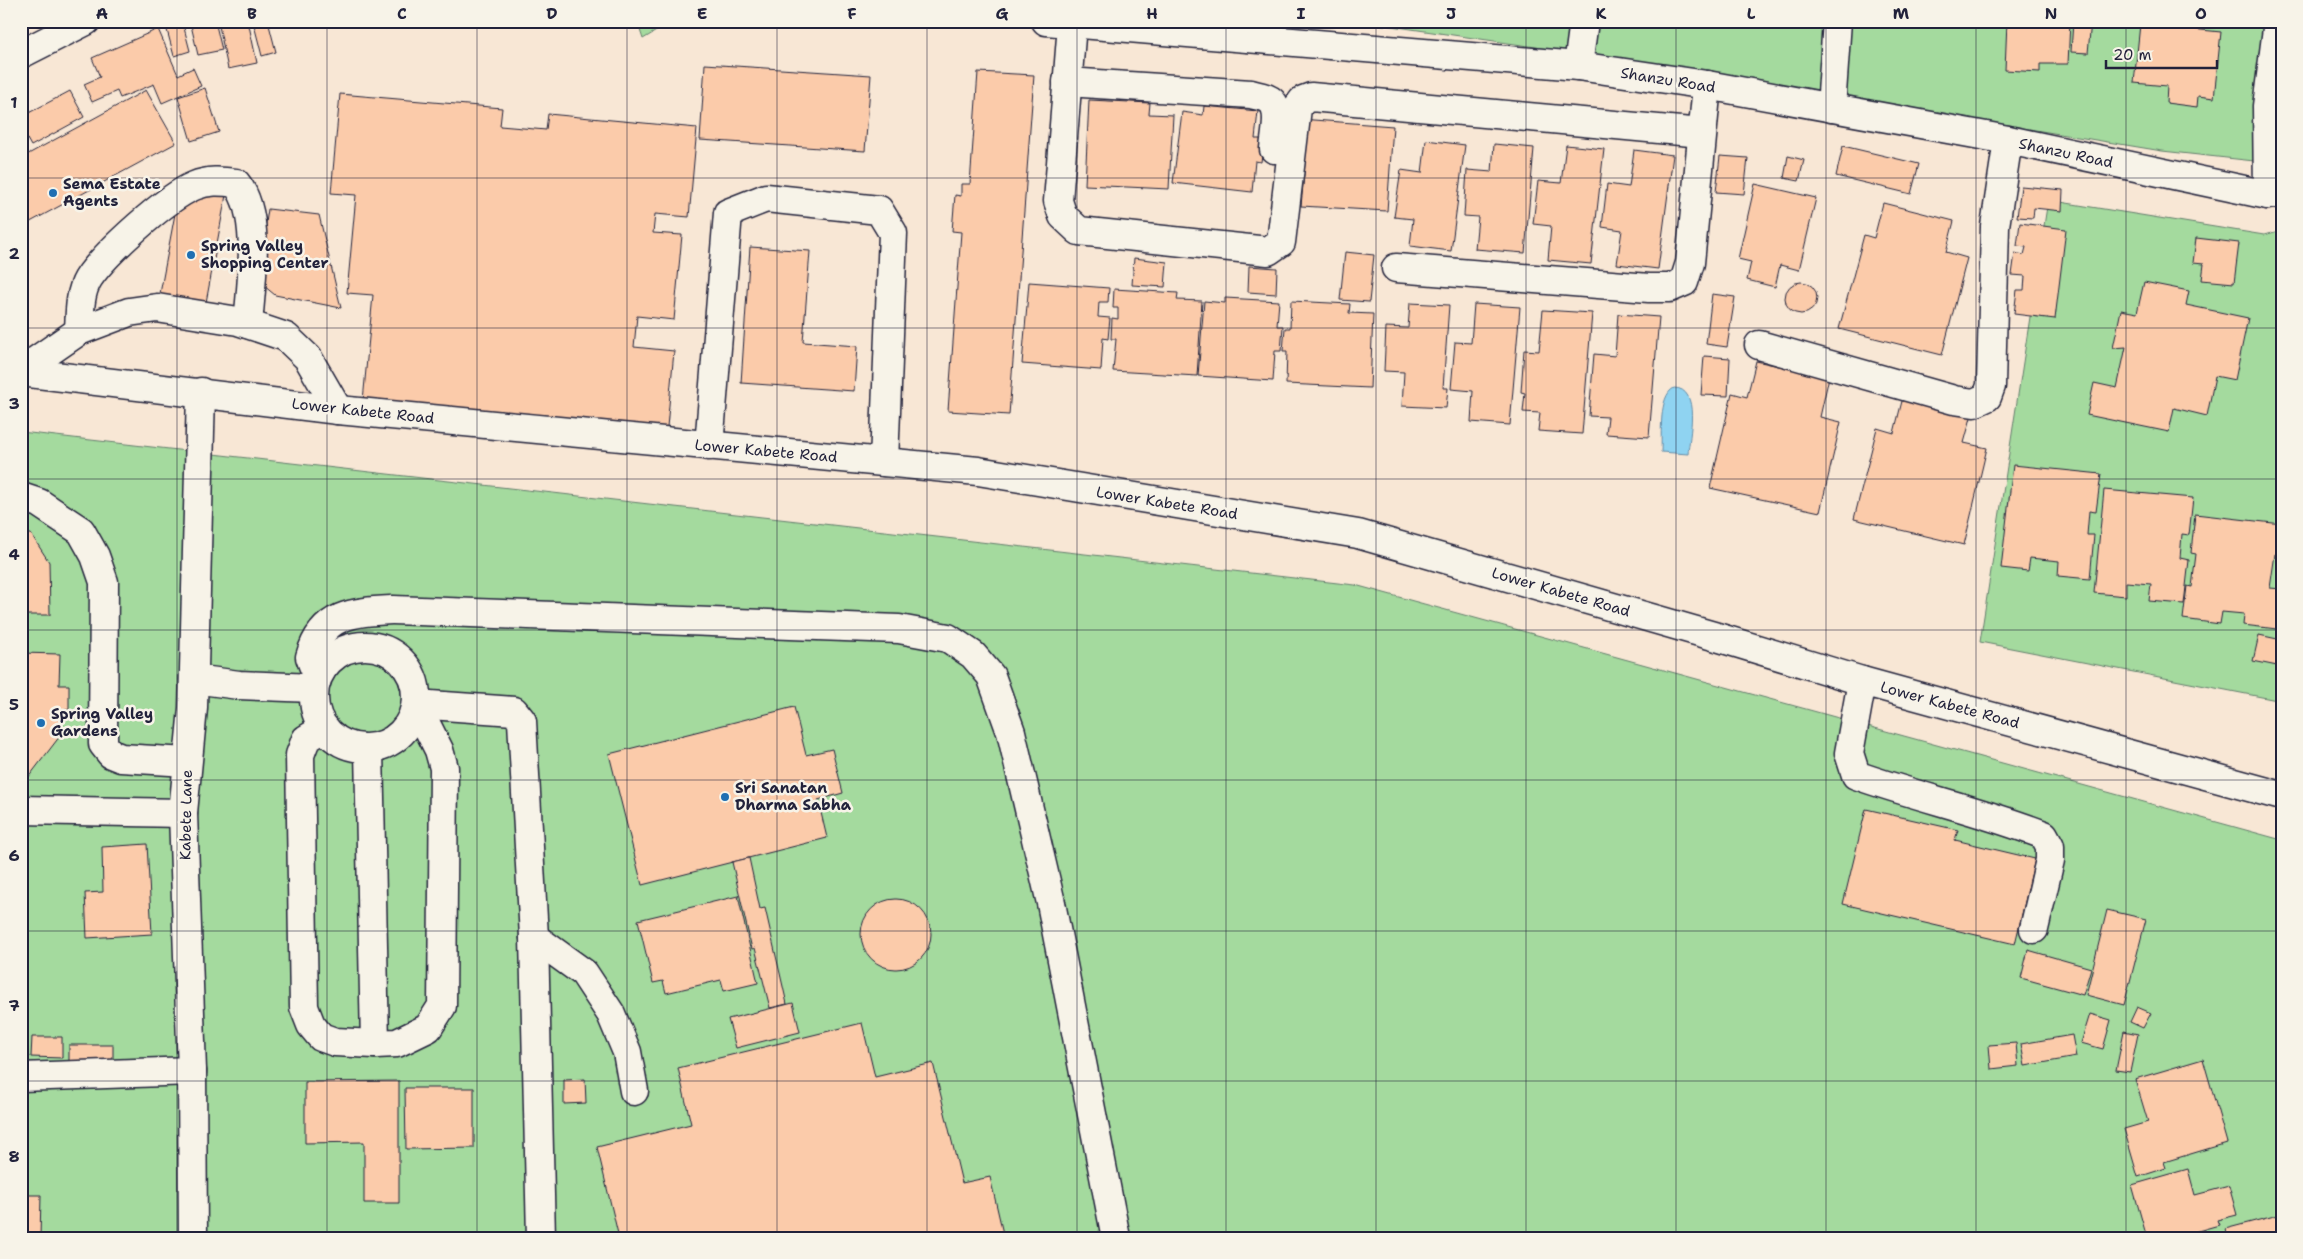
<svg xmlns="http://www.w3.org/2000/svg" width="2303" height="1259" viewBox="0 0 2303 1259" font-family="'Shantell Sans',sans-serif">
	<rect width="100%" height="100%" fill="#f8e7d5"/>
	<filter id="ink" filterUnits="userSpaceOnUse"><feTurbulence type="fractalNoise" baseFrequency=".02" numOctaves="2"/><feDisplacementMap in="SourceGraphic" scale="10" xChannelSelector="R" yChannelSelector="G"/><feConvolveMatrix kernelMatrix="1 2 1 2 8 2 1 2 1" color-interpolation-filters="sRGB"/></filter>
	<g filter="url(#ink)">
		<!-- green -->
		<g fill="#a4da9e" stroke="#637e6c">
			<path d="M637,21H673L643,39Z"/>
			<path d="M1356,21H2282V164L2162,151L1529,46Z"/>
			<path d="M2048,200L2264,235L2282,230V701L1980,642Z"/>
			<path d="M21,432L1355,585L2282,840V1238H21Z"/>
		</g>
		<!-- water -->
		<path fill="#8fd3f1" stroke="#638ca8" d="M1674,388C1701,388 1689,437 1688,454L1661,452C1662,436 1658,396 1674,388Z"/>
		<!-- building -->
		<g fill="#fbcbaa" stroke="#22223b">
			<path d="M190,21H215L222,50L198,55Z"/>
			<path d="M218,21H248L257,63L228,69Z"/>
			<path d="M253,21H268L276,52L262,56Z"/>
			<path d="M2007,21H2070L2068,64H2040V72L2005,70Z"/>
			<path d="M2073,21H2091L2088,53L2071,52Z"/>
			<path d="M2200,21H2218V24Z"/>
			<path d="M183,24L190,51L174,56L167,30Z"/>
			<path d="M2140,24L2221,32L2214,98L2198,96L2197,107L2166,103L2167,86L2134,83Z"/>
			<path d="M158,29L178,75L193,68L201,86L162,103L154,84L120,98L117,91L92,102L84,84L100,77L92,58Z"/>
			<path d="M705,64L871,75L865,151L700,140Z"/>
			<path d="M978,72L1034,75L1009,415L948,411L961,232L952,231L955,195L961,196V184H970Z"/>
			<path d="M205,88L219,132L191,141L178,97Z"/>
			<path d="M146,90L176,143L21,227V158Z"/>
			<path d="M70,91L84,117L31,146L21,128V117Z"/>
			<path d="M340,94L502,108L500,126L546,130L548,114L697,128L689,217L655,214L653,233L682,235L674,320L637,316L634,347L674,351L667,427L363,401L373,295L347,293L356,195L331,193Z"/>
			<path d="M1089,100L1150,103L1149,114L1173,115L1169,189L1085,185Z"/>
			<path d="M1204,106L1258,111L1255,139H1264L1261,162L1255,161L1252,192L1173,183L1182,112L1203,115Z"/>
			<path d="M1300,119L1393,126L1387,211L1301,206L1306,152Z"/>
			<path d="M1426,140L1465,145L1451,251L1410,246L1413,219L1394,217L1401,170L1422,173Z"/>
			<path d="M1494,144L1534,148L1525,253L1475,249L1478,217L1464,216L1467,170L1492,172Z"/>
			<path d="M1566,145L1604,149L1591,264L1548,260L1551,226L1533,224L1538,181L1561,183Z"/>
			<path d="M1843,146L1919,164L1911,194L1836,176Z"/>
			<path d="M1634,150L1673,155L1658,269L1617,264L1622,230L1602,227L1607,184L1629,187Z"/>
			<path d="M1720,156L1748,158L1744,194L1716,192Z"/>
			<path d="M1788,156L1804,160L1799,181L1784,178Z"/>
			<path d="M1755,184L1816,198L1799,270L1780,265L1775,287L1747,280L1751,262L1738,259Z"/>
			<path d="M2021,186L2063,190L2062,211L2034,208L2033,218L2017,217Z"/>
			<path d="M180,187L226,195L202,324L156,315Z"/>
			<path d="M1883,203L1954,221L1946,252L1967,258L1942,355L1839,329L1864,235L1874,238Z"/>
			<path d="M268,209L319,215L341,308L275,295L258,281Z"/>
			<path d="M2020,223L2066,229L2055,319L2014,314L2017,290H2024L2025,276L2012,275L2015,253L2024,255L2026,247L2017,246Z"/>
			<path d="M2196,238L2239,243L2234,283L2202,280L2204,264L2193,263Z"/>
			<path d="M750,247L810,251L803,342L857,346L854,391L741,383Z"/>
			<path d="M1345,252L1374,255L1369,302L1340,300Z"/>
			<path d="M1134,258L1167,262L1165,287L1132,285Z"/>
			<path d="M1249,266L1277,268L1276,294L1248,292Z"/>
			<circle cx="1801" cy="298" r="16"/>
			<path d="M1029,282L1109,288L1108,302H1099L1098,317L1110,318L1108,339L1103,338L1101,370L1022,364Z"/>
			<path d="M2144,282L2189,291L2186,305L2248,318L2235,380L2215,376L2207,416L2174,408L2169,432L2087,415L2094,383L2117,388L2126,347L2113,348L2121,310L2137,313Z"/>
			<path d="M1114,289L1178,293L1177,300L1202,301L1197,376L1113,371L1116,339H1111L1112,318L1118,319V308H1113Z"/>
			<path d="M1712,294L1735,297L1727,347L1706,344Z"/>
			<path d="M1225,298L1279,301L1277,326H1283L1281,351H1275L1273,381L1198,376L1204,301L1225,303Z"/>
			<path d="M1291,301L1350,304L1349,313L1373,314L1370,388L1286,384L1287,351H1283L1285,328H1290Z"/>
			<path d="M1410,303L1449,305L1443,388H1448L1446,408L1402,406L1404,372L1384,371L1386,327L1408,328Z"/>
			<path d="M1474,304L1520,307L1510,425L1471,422L1473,391L1451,389L1455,342L1471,343Z"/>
			<path d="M1543,310L1592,313L1582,434L1538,431L1540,413L1523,412L1525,393L1521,392L1524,350L1539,351Z"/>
			<path d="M1618,314L1659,317L1649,437L1606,434L1608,417L1589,416L1594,354L1615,356Z"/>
			<path d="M1704,356L1730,358L1728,396L1701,395Z"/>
			<path d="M1756,361L1829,377L1820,417L1841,422L1820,512L1710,488L1732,393L1747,397Z"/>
			<path d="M1903,397L1972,414L1964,443L1987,448L1964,545L1854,519L1877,428L1894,433Z"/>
			<path d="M2013,465L2101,474L2096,512L2089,511L2087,535H2094L2090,579L2058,576L2059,561L2030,558L2028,571L2001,568Z"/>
			<path d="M2104,490L2193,498L2189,535L2182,534L2180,558L2189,560L2184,604L2149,601L2151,584L2126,582V596L2094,593Z"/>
			<path d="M2195,514L2282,524V555L2275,554L2270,588L2281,589L2277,629L2243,625L2244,614L2222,612L2220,624L2183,619L2187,586L2192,587L2196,554L2191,553Z"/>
			<path d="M21,534H31L49,562L50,615H21Z"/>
			<path d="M2259,635L2282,640V667L2253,661Z"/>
			<path d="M21,653L60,654L59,685H69V710H61L60,736L21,787Z"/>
			<path d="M794,707L806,755L832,749L843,793L818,800L827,838L642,885L609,754Z"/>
			<path d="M1866,809L1958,830L1955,840L2035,859L2015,944L1843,904Z"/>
			<path d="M147,844L152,934L87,938L85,893L103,892L102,847Z"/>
			<path d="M749,858L760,909L765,908L787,1004L770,1008L755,948L752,949L732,862Z"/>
			<path d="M738,896L758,983L724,991L721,980L666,993L663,981L653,983L638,920Z"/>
			<circle cx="896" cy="934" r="35"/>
			<path d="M2107,910L2146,919L2124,1005L2086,995Z"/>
			<path d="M2028,950L2091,968L2083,995L2021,978Z"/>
			<path d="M793,1003L800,1032L736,1048L728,1019Z"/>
			<path d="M2137,1007L2151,1013L2143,1028L2130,1022Z"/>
			<path d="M2090,1014L2111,1020L2103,1049L2081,1043Z"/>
			<path d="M862,1023L875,1077L933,1063L962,1183L990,1177L1004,1238H619L597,1147L691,1124L678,1068Z"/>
			<path d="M2124,1031L2138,1034L2130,1072L2116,1070Z"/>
			<path d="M2072,1035L2076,1057L2025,1066L2021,1044Z"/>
			<path d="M32,1037H62V1058L31,1057Z"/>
			<path d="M2016,1043L2018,1066L1991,1069L1989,1045Z"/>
			<rect x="69" y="1045" width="44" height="22"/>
			<path d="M2203,1059L2227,1143L2164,1162L2166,1168L2138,1177L2124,1129L2148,1122L2135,1079Z"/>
			<path d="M585,1079L586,1103L564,1104V1080Z"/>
			<path d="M399,1081V1203H364V1142L305,1143V1082Z"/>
			<path d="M405,1088H474V1148L406,1149Z"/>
			<path d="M2188,1169L2195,1195L2229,1186L2237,1215L2217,1220L2219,1225L2173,1238H2147L2132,1185Z"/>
			<path d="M21,1195H41L40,1238H21Z"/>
			<path d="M2282,1214V1238H2227L2225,1229Z"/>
			<path d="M1801,1232L1808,1238H1786Z"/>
		</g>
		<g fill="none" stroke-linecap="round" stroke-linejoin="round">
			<!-- minor casing -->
			<g stroke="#22223b" stroke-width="31">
				<g id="minor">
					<path d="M1046,21L1578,66L1707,85L2008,140L2268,195L2282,193"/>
					<path d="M1072,24L1058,201L1063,216L1079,231L1268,251L1281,242L1297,108L1303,100L1311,97L1702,133"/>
					<path d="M21,54L86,21"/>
					<path d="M1578,66L1584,21"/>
					<path d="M1067,82L1251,94C1257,96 1264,96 1270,100C1282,108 1275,136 1274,149"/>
					<path d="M1831,108L1837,21"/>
					<path d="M2268,195L2267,106L2278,21"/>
					<path d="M1396,268L1649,288H1670L1684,282L1690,263L1707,85"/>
					<path d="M79,331C80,314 79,294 88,279C104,254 167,197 194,186C208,180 221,181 236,183C262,214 251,286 248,324"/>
					<path d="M1759,345L1954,400L1974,403L1987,397L1991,386L1995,226L2008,140"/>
					<path d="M21,371L79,331L129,312L157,308L238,321L286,337L308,358L338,410"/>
					<path d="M709,446L728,213L766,198L879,210L893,233L884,462"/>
					<path d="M21,497L39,503L81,531L95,556L104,582L103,744L111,754L121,758L187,762"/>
					<circle cx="365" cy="697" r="51"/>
					<path d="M322,669L313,665L310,657C322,613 354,612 393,610L899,629L948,638L973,655L991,676L1011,732L1051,903L1116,1238"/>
					<path d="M194,679L239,685L313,688"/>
					<path d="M1862,681L1849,753L1856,775C1918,797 1983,811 2044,835L2050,846V860L2034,929"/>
					<path d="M416,704L514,711L522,721L534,937L541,1238"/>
					<path d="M323,729L306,739L300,755L304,1007L311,1025L321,1037L335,1042L375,1044L397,1043L428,1028L442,1006L444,768L439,750L416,704"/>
					<path d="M369,749L375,1044"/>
					<path d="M21,810L183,813"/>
					<path d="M534,937L584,973L611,1014L627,1052L634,1091"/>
					<path d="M21,1077L192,1071"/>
					<path d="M193,1238L192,1071L183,813L193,708L201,392"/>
				</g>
			</g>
			<!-- major casing -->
			<g stroke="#22223b" stroke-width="31">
				<path id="major" d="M21,372L338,410L978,471L1358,534L1717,637L1862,681L2282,796"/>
			</g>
			<!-- minor -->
			<use href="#minor" stroke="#f7f3e8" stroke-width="28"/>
			<!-- major -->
			<use href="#major" stroke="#f7f3e8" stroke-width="28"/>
		</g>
	</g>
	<!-- grid -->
	<path fill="none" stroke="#22223b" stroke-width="1" stroke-opacity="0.55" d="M177,21V1238M327,21V1238M477,21V1238M627,21V1238M777,21V1238M927,21V1238M1077,21V1238M1226,21V1238M1376,21V1238M1526,21V1238M1676,21V1238M1826,21V1238M1976,21V1238M2126,21V1238M21,178H2282M21,328H2282M21,479H2282M21,630H2282M21,780H2282M21,931H2282M21,1081H2282"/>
	<!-- markers -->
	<g fill="#1f6fb2" stroke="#f7f3e8" stroke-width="2">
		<circle cx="53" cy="193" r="5"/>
		<circle cx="191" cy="255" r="5"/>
		<circle cx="41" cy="723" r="5"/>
		<circle cx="725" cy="797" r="5"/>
	</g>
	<g text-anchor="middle" stroke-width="5" stroke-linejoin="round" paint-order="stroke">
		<!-- street labels -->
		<g font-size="15" fill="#22223b" stroke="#f7f3e8">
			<text transform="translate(1668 80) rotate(9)" y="5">Shanzu Road</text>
			<text transform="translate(2066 153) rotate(12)" y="5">Shanzu Road</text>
			<text transform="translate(363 411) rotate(6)" y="5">Lower Kabete Road</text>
			<text transform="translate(766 451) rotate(5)" y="5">Lower Kabete Road</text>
			<text transform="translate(1167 503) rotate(9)" y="5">Lower Kabete Road</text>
			<text transform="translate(1561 592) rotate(16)" y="5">Lower Kabete Road</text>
			<text transform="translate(1950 705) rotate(15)" y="5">Lower Kabete Road</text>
			<text transform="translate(186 815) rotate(-89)" y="5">Kabete Lane</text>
		</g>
		<!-- poi labels -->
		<g font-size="15" font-weight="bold" fill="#22223b" stroke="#f7f3e8" text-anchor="start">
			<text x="63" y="189">Sema Estate<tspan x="63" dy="17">Agents</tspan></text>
			<text x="201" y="251">Spring Valley<tspan x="201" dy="17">Shopping Center</tspan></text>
			<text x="51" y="719">Spring Valley<tspan x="51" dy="17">Gardens</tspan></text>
			<text x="735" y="793">Sri Sanatan<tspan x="735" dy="17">Dharma Sabha</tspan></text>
		</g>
	</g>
	<!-- margin -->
	<rect width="2303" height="1259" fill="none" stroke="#f7f3e8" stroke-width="55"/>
	<!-- scale -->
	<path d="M2106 60v8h111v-8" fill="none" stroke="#22223b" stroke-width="2.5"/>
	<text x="2113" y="60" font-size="15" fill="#22223b" stroke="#f7f3e8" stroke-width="4" paint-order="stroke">20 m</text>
	<rect x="28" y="28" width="2248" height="1204" fill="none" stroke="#22223b" stroke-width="2"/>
	<g font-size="16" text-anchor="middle" font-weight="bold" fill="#22223b">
		<text x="102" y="19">A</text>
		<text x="252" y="19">B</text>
		<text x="402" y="19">C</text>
		<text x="552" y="19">D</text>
		<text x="702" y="19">E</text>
		<text x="852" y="19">F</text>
		<text x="1002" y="19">G</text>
		<text x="1152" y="19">H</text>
		<text x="1301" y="19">I</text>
		<text x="1451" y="19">J</text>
		<text x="1601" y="19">K</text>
		<text x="1751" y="19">L</text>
		<text x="1901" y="19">M</text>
		<text x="2051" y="19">N</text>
		<text x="2201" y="19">O</text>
		<text x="14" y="108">1</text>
		<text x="14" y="259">2</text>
		<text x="14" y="409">3</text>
		<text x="14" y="560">4</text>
		<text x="14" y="710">5</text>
		<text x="14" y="861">6</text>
		<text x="14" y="1011">7</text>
		<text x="14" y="1162">8</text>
	</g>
</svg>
